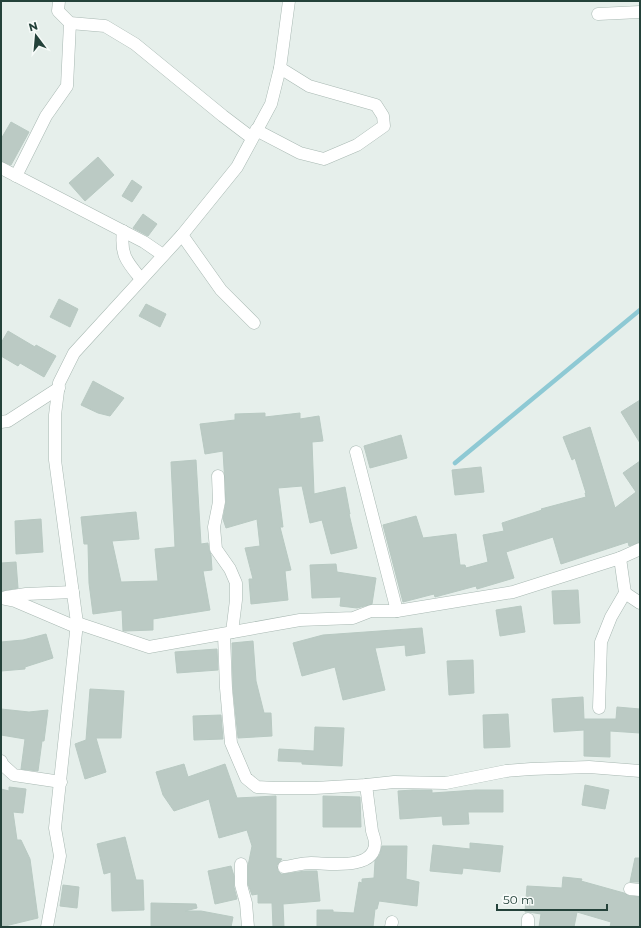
<svg xmlns="http://www.w3.org/2000/svg" width="641" height="928" viewBox="0 0 641 928" font-family="Montserrat,sans-serif">
	<rect width="100%" height="100%" fill="#e6efeb"/>
	<g fill="none" stroke-linecap="round" stroke-linejoin="round">
		<!-- stream -->
		<path stroke="#8ec9d4" stroke-width="4.5" d="M455,463L640,310"/>
	</g>
	<!-- building -->
	<g fill="#bbcac4" stroke="#b8c9c2">
		<path d="M11,122L29,132L11,165L1,161V139Z"/>
		<path d="M98,157L114,175L85,201L69,183Z"/>
		<path d="M132,180L142,187L132,202L122,196Z"/>
		<path d="M143,214L157,224L148,236L133,228Z"/>
		<path d="M59,299L78,309L70,327L50,317Z"/>
		<path d="M146,304L166,314L160,327L139,316Z"/>
		<path d="M8,331L35,347L36,345L56,356L44,377L20,363L18,366L1,356V343Z"/>
		<path d="M93,381L124,398L110,416L98,413L81,405Z"/>
		<path d="M640,400V443L621,412Z"/>
		<path d="M265,413V417L300,413V419L319,416L323,441L312,442L314,494L345,487L350,514H349L357,548L331,554L322,520L310,523L302,486L278,488L283,527H280L291,570L285,571L288,600L251,604L249,579H253L245,548L260,546L257,519L226,528L223,519L226,502L223,451L205,454L200,424L235,420V414Z"/>
		<path d="M590,427L615,508L636,492L623,473L640,461V542L629,546L628,542L561,564L553,537L506,552L514,578L477,589L476,586L435,597L434,594L403,602L383,525L416,516L423,538L456,534L460,565H465L466,568L488,562L483,535L504,531L502,523L542,510L541,509L586,497L585,493H586L575,458L572,460L563,437Z"/>
		<path d="M401,435L407,458L370,468L364,446Z"/>
		<path d="M196,460L201,544L208,543L209,550L211,555L212,570L203,571L210,610L153,619V630L125,631H123L122,610L93,614L89,583L88,544H84L81,517L136,512L139,539L112,541L121,582L158,581L155,549L175,547L171,462Z"/>
		<path d="M481,467L484,492L455,495L452,470Z"/>
		<path d="M41,519L43,552L16,554L15,521Z"/>
		<path d="M16,562L18,588L1,591V563Z"/>
		<path d="M336,564L337,572L376,578L372,604L357,608L340,606L341,597L312,598L310,565Z"/>
		<path d="M578,590L580,623L554,624L552,591Z"/>
		<path d="M521,606L525,632L500,636L496,610Z"/>
		<path d="M422,628L425,653L406,656L405,645L375,648L385,690L343,700L335,667L302,676L293,643L323,635Z"/>
		<path d="M46,634L53,658L25,667V669L1,671V642L23,640Z"/>
		<path d="M253,641L256,681L264,713H271L272,736L238,738L233,688L232,643Z"/>
		<path d="M217,649L218,670L177,673L175,652Z"/>
		<path d="M473,660L474,693L449,695L447,661Z"/>
		<path d="M90,689L124,691L121,738H96L106,772L85,779L75,744L86,740Z"/>
		<path d="M583,697L584,719H616L617,707L640,709V733L610,731V757L584,756V730L554,732L552,699Z"/>
		<path d="M1,709L29,712L48,710L44,741H42L38,771L21,769L25,739L1,735Z"/>
		<path d="M508,714L510,747L484,748L483,715Z"/>
		<path d="M221,715L223,739L194,740L193,716Z"/>
		<path d="M315,727L344,728L342,766L302,764V762L278,761L279,749L314,751Z"/>
		<path d="M184,764L188,777L225,764L237,798L276,796V858L282,859L277,865L278,871L281,874H285L305,871H317L320,901L283,904L284,927H273L272,903H258V894L252,895L248,884V866L252,846L247,830L219,838L209,799L174,811L163,795L156,772Z"/>
		<path d="M585,785L609,790L605,809L582,805Z"/>
		<path d="M9,787L26,789L23,813L13,812L17,840H21L30,859L38,918L1,927V789L9,791Z"/>
		<path d="M413,790H432V793L476,790H503V812H468L469,824L443,825L442,816L400,819L398,791Z"/>
		<path d="M323,796L360,797L361,827H323Z"/>
		<path d="M125,837L136,880H143L144,910L112,911L111,872L104,874L97,844Z"/>
		<path d="M470,843L503,846L500,872L463,868L462,874L430,871L433,845L470,849Z"/>
		<path d="M382,846H407L406,879L419,882L417,906L379,901L377,909H375L373,927H317V910H333V912L354,913L359,882L362,883V879L374,878L375,861L380,854Z"/>
		<path d="M635,858H640V882H630Z"/>
		<path d="M231,866L234,876V887L237,899L215,904L208,871Z"/>
		<path d="M563,877L582,879L581,881L624,893L629,896L640,897V927H610L611,922L577,912L574,927H539L541,914L528,912H525L527,886L562,888Z"/>
		<path d="M63,885L79,887L77,908L60,906Z"/>
		<path d="M151,903L196,904L197,908L185,911H201L233,917L231,927H151Z"/>
	</g>
	<g fill="none" stroke-linecap="round" stroke-linejoin="round">
		<!-- minor casing -->
		<g stroke="#a8b8b2" stroke-width="13">
			<g id="minor">
				<path d="M59,1L58,11L70,23L105,26L135,44L223,116L252,138"/>
				<path d="M598,14L640,12"/>
				<path d="M256,130L300,153L324,159L357,145L384,126L383,116L376,105L309,86L280,68"/>
				<path d="M1,168L144,242L163,255"/>
				<path d="M16,176L46,116L67,86L70,23"/>
				<path d="M123,231C120,255 127,262 141,279"/>
				<path d="M182,235L221,290L254,323"/>
				<path d="M1,422L8,421L59,388"/>
				<path d="M356,452L397,611"/>
				<path d="M218,476L219,502L214,527L216,549L230,569L236,583V600L232,632"/>
				<path d="M625,593L640,603"/>
				<path d="M6,597L26,594L73,592"/>
				<path d="M1,598L15,601L76,627"/>
				<path d="M77,623L149,647L300,620L353,618L371,611H397L513,592L620,558L640,549"/>
				<path d="M224,635L226,688L231,743L246,778L257,787L275,788H315L366,785L394,782L446,783L506,771L531,769L589,767L640,771"/>
				<path d="M599,708L601,642L611,617L625,593L620,558"/>
				<path d="M1,761L3,765L14,775L61,782"/>
				<path d="M241,864V885L246,903L248,927"/>
				<path d="M284,867C293,866 302,863 311,863C328,863 375,871 375,843C375,839 373,835 372,831C370,816 368,800 366,785"/>
				<path d="M630,889L640,890"/>
				<path d="M528,919V927"/>
				<path d="M47,927L60,856L55,828L77,623L55,460V415L59,383L74,353L182,235L237,167L271,104L280,68L289,1"/>
				<path d="M391,927L392,922"/>
			</g>
		</g>
		<!-- minor -->
		<use href="#minor" stroke="#fff" stroke-width="12"/>
	</g>
	<!-- border -->
	<rect width="641" height="928" fill="none" stroke="#24423a" stroke-width="4"/>
	<!-- north arrow -->
	<g transform="translate(36 36) rotate(344)" stroke="#f7fbf9" stroke-width="3" paint-order="stroke">
	<path d="M0-3L7 15L0 10L-7 15Z" fill="#24423a"/>
	<text y="-6" font-size="11" font-weight="bold" text-anchor="middle" fill="#24423a">N</text>
	</g>
	<!-- scale -->
	<path d="M497 904v6h110v-6" fill="none" stroke="#24423a" stroke-width="2"/>
	<text x="503" y="904" font-size="12" fill="#24423a" stroke="#f7fbf9" stroke-width="3" paint-order="stroke">50 m</text>
</svg>
